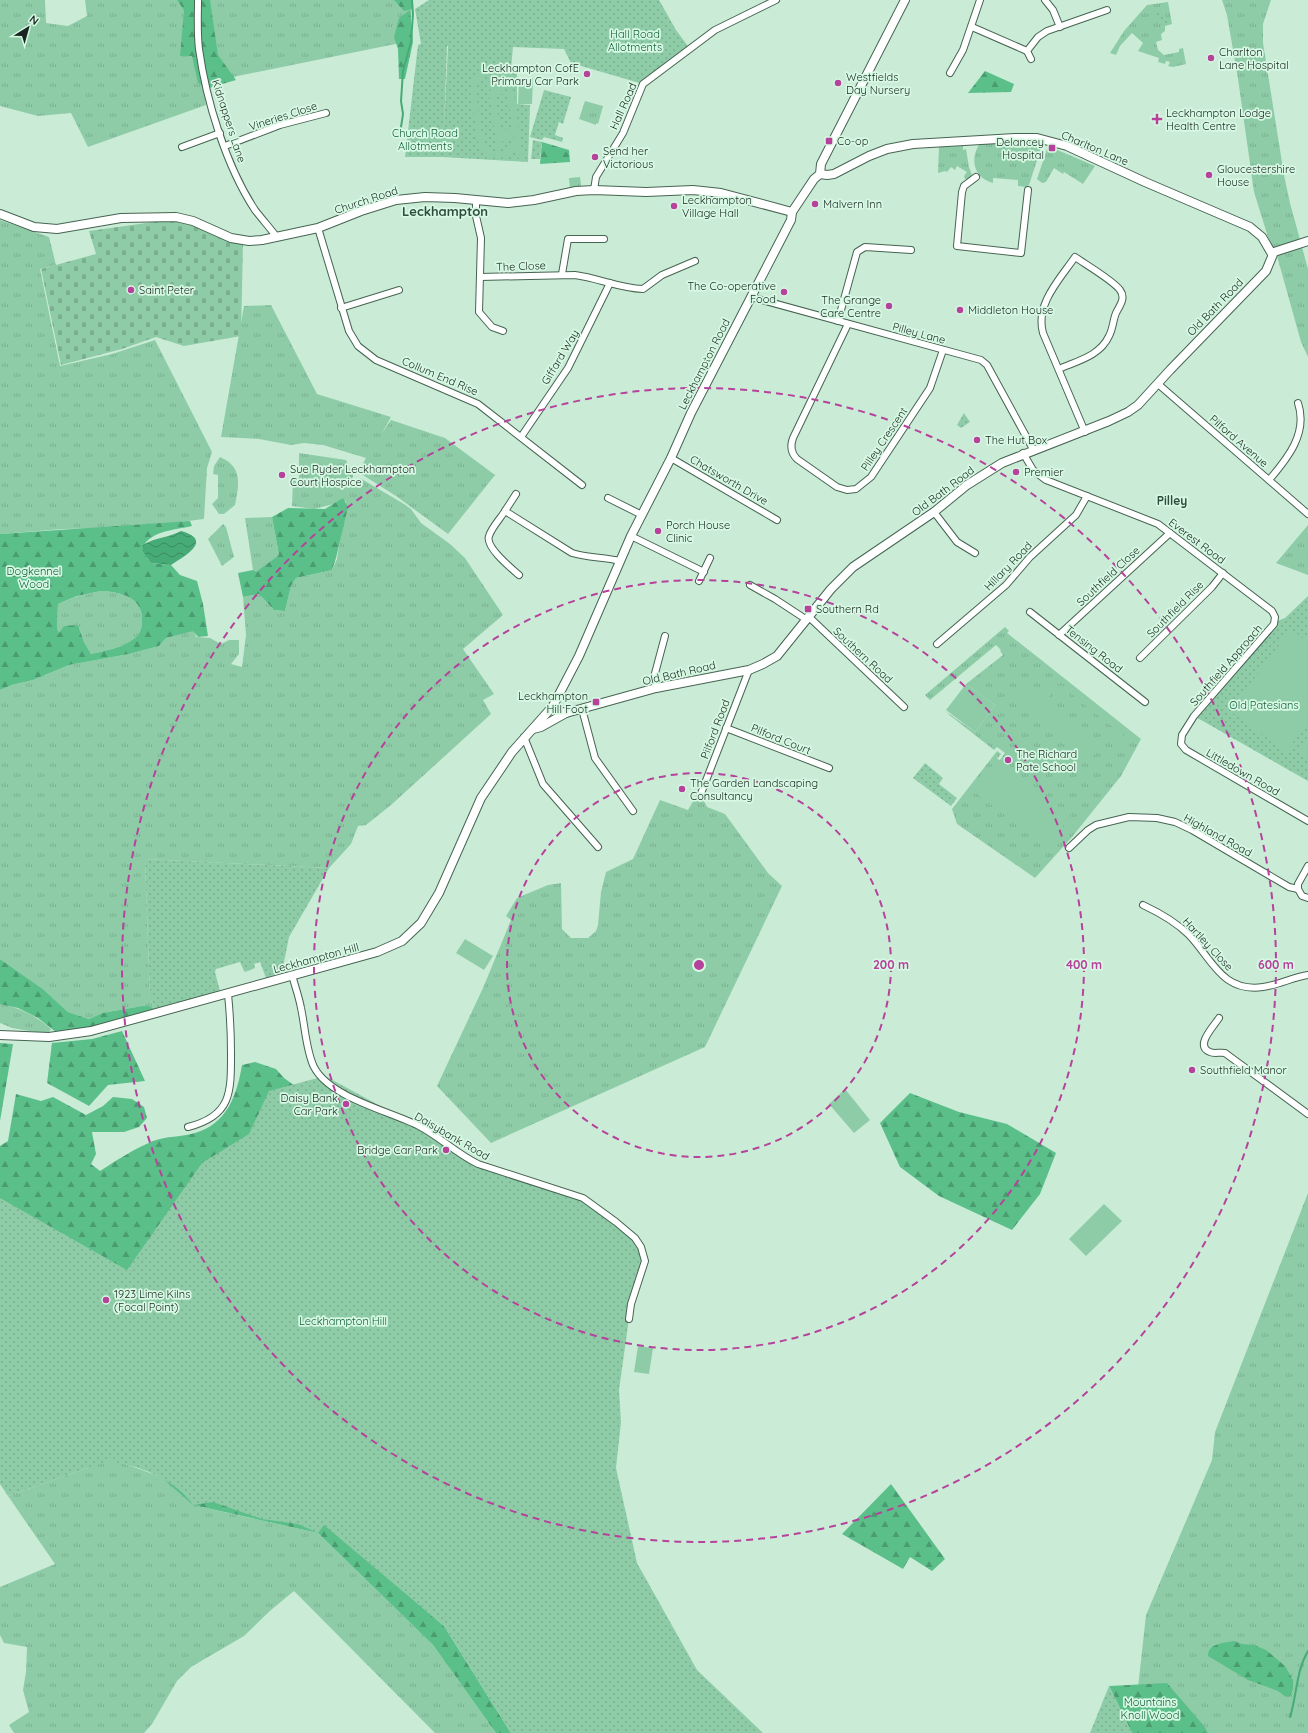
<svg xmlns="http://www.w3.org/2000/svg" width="1308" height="1733" viewBox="0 0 1308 1733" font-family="Quicksand,sans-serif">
	<defs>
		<pattern id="grass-tufts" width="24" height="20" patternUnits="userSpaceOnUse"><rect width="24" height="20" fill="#8ecca7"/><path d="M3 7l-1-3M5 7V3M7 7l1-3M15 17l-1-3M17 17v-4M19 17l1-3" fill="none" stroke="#7aaf8f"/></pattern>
		<pattern id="forest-firs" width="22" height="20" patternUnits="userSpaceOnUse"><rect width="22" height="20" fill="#5bbf8a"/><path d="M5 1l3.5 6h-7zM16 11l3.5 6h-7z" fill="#4a9b70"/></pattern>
		<pattern id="cemetery-stones" width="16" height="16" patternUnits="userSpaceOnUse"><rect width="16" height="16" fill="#8ecca7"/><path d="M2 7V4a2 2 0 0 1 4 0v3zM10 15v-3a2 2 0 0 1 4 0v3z" fill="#7aaf8f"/></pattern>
		<pattern id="park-dots" width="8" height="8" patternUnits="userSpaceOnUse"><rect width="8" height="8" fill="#8ecca7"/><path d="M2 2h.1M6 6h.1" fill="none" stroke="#7aaf8f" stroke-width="1.8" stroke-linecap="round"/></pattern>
		<pattern id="water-waves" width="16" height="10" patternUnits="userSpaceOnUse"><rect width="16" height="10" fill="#46ab77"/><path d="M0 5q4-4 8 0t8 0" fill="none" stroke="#3a8b61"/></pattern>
	</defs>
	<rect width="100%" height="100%" fill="#caecd7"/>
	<!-- grass -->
	<g fill="url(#grass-tufts)">
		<path d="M0,0H45L46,23L68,26L87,16L85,0H195L206,105L88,147L71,113L38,116L0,106Z"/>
		<path d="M205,0H412L410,41L213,81Z"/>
		<path d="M1222,0H1271L1263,24V43L1284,175L1290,203L1308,269V357L1301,342L1277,256L1268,237L1254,192L1238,79L1227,15Z"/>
		<path d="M1168,2L1172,24L1165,26V31L1161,34L1162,40L1156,42L1158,50L1164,55L1179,52V49L1183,48L1186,64L1173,67L1168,66L1170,62L1166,61L1165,64L1158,62L1159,58L1138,51L1143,43L1132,33L1120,46L1116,55L1110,53L1124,31L1147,5Z"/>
		<path d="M585,101L603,106L598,124L596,123V125L579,119Z"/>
		<path d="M1030,139L1042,145L1029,185L1026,187L1018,186V180L993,178V183C973,178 969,157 981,142Z"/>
		<path d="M963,146V150L966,149L969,167L972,175L970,180L965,179L964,176L967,172L957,166L955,170L951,167L947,172L945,171L938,173L939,147Z"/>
		<path d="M1048,146L1095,166L1083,184L1064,172L1063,174L1054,168L1046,182L1042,183L1037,179Z"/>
		<path d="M580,177L581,186L570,189L569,178Z"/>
		<path d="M0,220L49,237L56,265L40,269L60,366L112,354L155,340L212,452L207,468L204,519L140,527L63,529L0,534Z"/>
		<path d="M271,305L317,394L391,417L382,433L391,420L445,438L495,475L448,534L396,496L358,472L366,458L323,445L304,443L291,445L259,439L221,437L244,306Z"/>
		<path d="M299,453L346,460L353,476L351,485L360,478L404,504L411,509L421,523L450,544L465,558L503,615L463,649L494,694L483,700L491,714L391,805L366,825L358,826L351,844L329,868L145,859L150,997L154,1009L148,1005L102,1013L89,1019L68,1012L43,989L0,959V690L12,685L33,680L69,665L129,654L159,646L166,638L194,630L196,637L210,638L221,644L229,640H239V654L231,664L242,667L246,635L243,597L259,594L274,610L285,611L291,586L296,578L332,570L337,559L346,501L314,509L292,506L293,480L295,478H299Z"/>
		<path d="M220,457C243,467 239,484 235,505L224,514H219L212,504L218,498V475L213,474L214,466Z"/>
		<path d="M272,517L279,555L256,573L253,570L245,518Z"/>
		<path d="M223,524L226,527L234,557L222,566L208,539Z"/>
		<path d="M1308,525V575L1276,563Z"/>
		<path d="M101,591C120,592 144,597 142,622C142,629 139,636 132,640C121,648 104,651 91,654L84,642L78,625L59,633L57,630L58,604L78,596Z"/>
		<path d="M1005,627L1009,631L1007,633L1141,739L1121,776L1072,837L1035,878L957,824L952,809L997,751L1001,754L997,759L1000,760L1005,753L997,747L994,750L952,717L945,711L975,732L995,705L966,684L1003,655L1000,651L1001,650L996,645L930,700L925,695Z"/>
		<path d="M695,798L703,799L707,807L725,814L768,873L782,886L705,1047L491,1143L437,1086L483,988L511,920L506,916L517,898L548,885L561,883L562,929L571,938H588L596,931L598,925L601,892L606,872L633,859L660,800L688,810Z"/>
		<path d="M0,1003C21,1009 35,1015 51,1029L48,1034L12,1028L0,1023Z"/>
		<path d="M1308,1193V1733H1133L1146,1615L1212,1460L1215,1432Z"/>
		<path d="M0,1283L122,1460L120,1462L161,1477L197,1506L318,1533L433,1645L496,1733H435L294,1591L271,1610L244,1636L191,1667L177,1681L152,1724L144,1733H14L9,1725L29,1712L23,1690L26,1672L27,1647L4,1643L0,1635V1587L55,1564L8,1496L88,1468Z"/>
	</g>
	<!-- forest -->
	<g fill="url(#forest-firs)" fill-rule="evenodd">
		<path d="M177,0H210L218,55L236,80L209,88L198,83L192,56H180L184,10Z"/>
		<path d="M394,0H412V9L404,11Z"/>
		<path d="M410,10L413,42L405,79H399L398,49L394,37L399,18Z"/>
		<path d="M985,71L1014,84L1011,92L968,93Z"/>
		<path d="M542,142L569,150L570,162L540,164Z"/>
		<path d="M343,498L348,507L336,558L332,570L296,578L291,586L285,611L274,610L259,594L243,597L238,573L253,570L256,572L279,555L272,517L288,508L325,509Z"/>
		<path d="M190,521L192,526C175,530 146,531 142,551L151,563L171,565L180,575L197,581L203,604L208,636L198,637L193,631L166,638L159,646L129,654L69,665L33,680L12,685L0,690V534ZM101,591C120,592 144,597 142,622C142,629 139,636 132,640C121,648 104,651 91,654L84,642L78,625L64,626L59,633L57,629L58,604L77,596Z"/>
		<path d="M0,959L43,989L68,1012L89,1019L102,1013L148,1005L154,1009L155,1012L61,1036L38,1018L18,1008L0,1004Z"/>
		<path d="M122,1031L145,1081L108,1085L89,1106L47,1083L52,1043L92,1039Z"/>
		<path d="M0,1043L13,1044L0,1121Z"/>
		<path d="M255,1062L276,1069L284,1078L295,1086L409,1596L444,1626L511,1733H496L433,1645L318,1533L193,1505L161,1477L0,1283V1146L8,1141L16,1094L41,1101L53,1097L86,1115L103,1106L113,1097L132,1099L144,1107L147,1118L139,1127L124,1132H92L96,1154L91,1164L100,1171C117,1160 134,1149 153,1141C166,1136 182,1137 195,1133C227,1124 237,1095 242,1065Z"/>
		<path d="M910,1093L959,1112L1007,1124L1056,1153L1040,1194L1012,1230L939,1196L900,1167L880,1123Z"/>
		<path d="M891,1484L945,1559L932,1571L910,1557L903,1569L842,1534Z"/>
		<path d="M1234,1641L1242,1644L1254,1645L1266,1650L1285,1666L1293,1680V1689L1290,1696L1286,1697L1278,1691L1248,1680L1208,1656C1208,1643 1224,1643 1234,1641Z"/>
		<path d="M1167,1683L1204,1726L1208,1733H1132L1109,1686Z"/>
	</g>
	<!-- cemetery -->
	<path fill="url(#cemetery-stones)" d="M182,218L243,240L241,336L184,346L156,337L122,349L61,365L41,269L96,254L89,231Z"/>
	<!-- park -->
	<g fill="url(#park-dots)" fill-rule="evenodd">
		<path d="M429,0H659L676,30L690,49L643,84L571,63L564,49L513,47L511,69L517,70V104L530,105L528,162L443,157H405L418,45L421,44L415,9ZM447,46H448L444,129Z"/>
		<path d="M1164,11L1168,23L1164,24L1154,13Z"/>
		<path d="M544,90L571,97L563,124L559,122L555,135L563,138L562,142L544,137L542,140L530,137Z"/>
		<path d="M533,140L542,142L540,159H531Z"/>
		<path d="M964,413L970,422L961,428L957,425Z"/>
		<path d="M1308,596V781L1194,716L1275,622L1285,618Z"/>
		<path d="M925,763L943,778L939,784L957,798L951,806L913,778Z"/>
		<path d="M145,859L329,868L289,937L282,972L266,978L260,962L254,964L255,968L245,972L244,971L240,962L216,969L215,972L220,991L154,1009L150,997Z"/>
		<path d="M325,1076L432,1134L465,1157L583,1198L635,1238L644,1254L631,1304L619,1390L621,1422L616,1468L637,1563L697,1670L763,1733H511L444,1626L324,1525L318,1533L298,1524L262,1519L213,1502L193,1505C177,1480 136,1464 108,1461L8,1496L0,1484V1198L127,1270L202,1163L249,1134L269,1091Z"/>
		<path d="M1109,1686L1132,1733H1090Z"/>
	</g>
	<!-- pitch -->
	<g fill="#8ecca7" fill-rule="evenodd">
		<path d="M509,62L523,157L517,158L516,149C506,162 488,161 480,147C476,139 476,128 475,120C472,104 463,78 484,70C491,67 498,69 504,73L503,63ZM494,74L500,77L506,84L514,136C513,142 511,149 504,151C498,154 491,152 487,147C481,140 478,103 476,91C477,81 483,74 494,74Z"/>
		<path d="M494,78L504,86L503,88V94L495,95L500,127L512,132V134L510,135L511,141H502L503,147L497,148L489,91L491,90L486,86Z"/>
		<path d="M519,78H533L532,104H518Z"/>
		<path d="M1291,629L1308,642V723L1286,752L1230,711Z"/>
		<path d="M966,684L995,705L975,732L946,710Z"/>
		<path d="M1056,685L1069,687L1119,726C1133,743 1115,763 1096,752L1093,756L1017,697L1023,689L1043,705L1047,691ZM1059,689L1069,692L1115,729L1119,738C1118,748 1111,752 1102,750L1052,712C1044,702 1048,693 1059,689Z"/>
		<path d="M1308,736V760L1297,751Z"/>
		<path d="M997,759L1071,816L1047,847L973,791Z"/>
		<path d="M465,939L493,956L484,970L456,953Z"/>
		<path d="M845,1089L870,1120L854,1133L829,1104Z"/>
		<path d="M1104,1204L1122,1221L1086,1256L1069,1239Z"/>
		<path d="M638,1346L653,1348L649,1374L634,1372Z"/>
	</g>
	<!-- water -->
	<path fill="url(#water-waves)" d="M181,531C214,540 185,556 171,565L151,563L142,551L143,545C155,537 168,538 181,531Z"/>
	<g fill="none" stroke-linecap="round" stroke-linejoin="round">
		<!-- stream -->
		<g stroke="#46ab77" stroke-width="2">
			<path d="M401,127L403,114L401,101L403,71L411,42L413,14L412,0"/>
			<path d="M1290,1717C1297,1695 1296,1671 1308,1651"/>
		</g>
		<!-- street casing -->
		<g stroke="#466452" stroke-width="8">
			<g id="street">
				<path d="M198,0C198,16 197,33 199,49C206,100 226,166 255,210C262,219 269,227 276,236"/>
				<path d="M1045,0L1053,10L1060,27"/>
				<path d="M972,27L1027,51L1038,37L1047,31L1107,10"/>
				<path d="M1027,51L1031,59"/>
				<path d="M950,73L963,50L980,0"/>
				<path d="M225,146L280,125L326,113"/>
				<path d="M182,147L220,133"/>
				<path d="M976,177L964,186L962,192L957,246L1021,253L1028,190"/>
				<path d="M594,190L596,177L623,133L643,84L715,30L776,0"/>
				<path d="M476,201V216L481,238L479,312L492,327L503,331"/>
				<path d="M318,228L349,331L358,346L376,360L478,404L582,485"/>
				<path d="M562,274L568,239H604"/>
				<path d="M480,277L575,275C598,278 619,288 643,289L662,275L695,261"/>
				<path d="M751,297L981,360L987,365L1033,449"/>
				<path d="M341,308L399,290"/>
				<path d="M838,321L857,252L865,247L911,250"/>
				<path d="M848,324L793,438C790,446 791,453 797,459L837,487L847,490L856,489L871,477L930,388L943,350"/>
				<path d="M1059,369C1077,361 1100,356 1109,336C1113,329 1113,320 1116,313C1120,305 1126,298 1120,290C1114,281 1085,264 1075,257C1060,279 1035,304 1043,333L1085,432"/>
				<path d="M1158,384L1308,514"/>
				<path d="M521,437L568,368L610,283"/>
				<path d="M1023,453L1033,470L1046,480L1158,524L1272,611L1275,617L1274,624L1194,716L1182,735L1181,744L1186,750L1308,821"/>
				<path d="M671,458L777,520"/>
				<path d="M1269,480C1288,458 1308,433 1298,403"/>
				<path d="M516,494L505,511L572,553C588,558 604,557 620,561"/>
				<path d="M608,498L642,515"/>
				<path d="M505,511C500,519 492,527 489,536C485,547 511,568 519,575"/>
				<path d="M934,512L957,542L975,553"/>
				<path d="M631,536L704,572"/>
				<path d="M699,581L710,558"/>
				<path d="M750,585L775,599L807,620"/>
				<path d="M1030,612L1145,702"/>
				<path d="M809,617L904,707"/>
				<path d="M1059,635L1170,533"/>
				<path d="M937,644L1006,585L1030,557L1076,515L1087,496"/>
				<path d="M1140,658L1212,587L1223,573"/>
				<path d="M656,688L654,677L665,636"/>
				<path d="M582,709L595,758L633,811"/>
				<path d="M726,728L829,768"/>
				<path d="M524,737L543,784L598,847"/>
				<path d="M700,796L749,670"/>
				<path d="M1069,848L1088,830L1096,825L1129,817L1157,818L1175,822L1192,830L1289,887L1298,889L1302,896L1308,898"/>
				<path d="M1298,889V884L1308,866"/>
				<path d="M1143,905C1160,913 1176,922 1189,935C1212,959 1222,993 1263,987C1279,985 1293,977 1308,975"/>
				<path d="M292,975C295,986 299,997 301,1008C305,1026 306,1051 314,1067C330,1098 390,1111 419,1126C440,1137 457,1154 478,1164L583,1198L616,1222L635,1238L641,1247L645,1261L631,1304L629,1319"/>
				<path d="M1219,1018C1214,1026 1194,1046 1210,1052C1214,1054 1220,1052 1225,1053L1308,1114"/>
				<path d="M188,1127C232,1116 231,1092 231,1053C231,1033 230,1014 228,994"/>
			</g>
		</g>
		<!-- secondary casing -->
		<g stroke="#466452" stroke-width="10">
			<g id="secondary">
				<path d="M820,174L827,175L834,174L869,156L887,149L913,144L1015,138H1037L1067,146L1145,182L1250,227L1262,237L1272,254"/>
				<path d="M0,214L34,227L57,229L121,218L176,217L193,221L231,238L249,241L262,240L318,228L361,211L396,200L425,197L455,198L508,203L534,200L576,191L594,190L646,192L693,190L721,193L792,212"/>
				<path d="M553,706L559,711L566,713L656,688L749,670L763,664L777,656L831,589L853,567L934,512L967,485L1002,463L1109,421L1128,412L1138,405L1170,370L1266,271L1274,252L1308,241"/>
				<path d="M533,729L541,727L566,713"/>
				<path d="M0,1035L49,1037L91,1031L377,952L402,941L421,923L439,893L481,798L512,752L553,706L579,656L631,536L671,458L691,413L791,220L792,212L814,179L820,174L821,164L905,0"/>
			</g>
		</g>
		<!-- street -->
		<use href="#street" stroke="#fff" stroke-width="6"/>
		<!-- secondary -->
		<use href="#secondary" stroke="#fff" stroke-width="8"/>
	</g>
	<!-- distance rings -->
	<g fill="none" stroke="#b6429b" stroke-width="2" stroke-dasharray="7 5">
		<circle cx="699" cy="965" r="192"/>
		<circle cx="699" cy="965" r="385"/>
		<circle cx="699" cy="965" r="577"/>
	</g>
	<!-- markers -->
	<g fill="#b6429b" stroke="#d7f9e4" stroke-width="1.5">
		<circle cx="1211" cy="58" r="4"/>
		<circle cx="587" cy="74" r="4"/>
		<circle cx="838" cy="83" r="4"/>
		<path d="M1155 113h4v4h4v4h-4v4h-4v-4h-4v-4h4z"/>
		<rect x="825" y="137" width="8" height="8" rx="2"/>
		<rect x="1048" y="144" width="8" height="8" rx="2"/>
		<circle cx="595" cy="157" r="4"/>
		<circle cx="1209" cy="175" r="4"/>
		<circle cx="815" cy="204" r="4"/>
		<circle cx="674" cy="206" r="4"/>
		<circle cx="131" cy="290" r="4"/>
		<circle cx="784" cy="292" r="4"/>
		<circle cx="889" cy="306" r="4"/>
		<circle cx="960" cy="310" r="4"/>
		<circle cx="977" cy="440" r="4"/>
		<circle cx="1016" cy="472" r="4"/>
		<circle cx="282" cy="475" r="4"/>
		<circle cx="658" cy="531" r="4"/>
		<rect x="804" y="605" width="8" height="8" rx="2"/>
		<rect x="592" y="698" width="8" height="8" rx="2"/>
		<circle cx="1008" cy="760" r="4"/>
		<circle cx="682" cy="789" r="4"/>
		<circle cx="1192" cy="1070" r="4"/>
		<circle cx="346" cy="1104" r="4"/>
		<circle cx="446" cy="1150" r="4"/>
		<circle cx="106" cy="1300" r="4"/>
	</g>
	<g text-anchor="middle" stroke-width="3.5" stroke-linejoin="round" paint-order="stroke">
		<!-- park labels -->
		<g font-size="11" fill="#15603d" stroke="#d7f9e4">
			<text x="635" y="38">Hall Road<tspan x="635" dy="13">Allotments</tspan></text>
			<text x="425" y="137">Church Road<tspan x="425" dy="13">Allotments</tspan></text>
			<text x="34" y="575">Dogkennel<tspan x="34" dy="13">Wood</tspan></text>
			<text x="1264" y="709">Old Patesians</text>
			<text x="343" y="1325">Leckhampton Hill</text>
			<text x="1150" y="1706">Mountains<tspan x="1150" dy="13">Knoll Wood</tspan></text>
		</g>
		<!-- poi labels -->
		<g font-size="11" fill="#1a2720" stroke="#d7f9e4" text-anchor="start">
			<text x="1219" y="56">Charlton<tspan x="1219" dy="13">Lane Hospital</tspan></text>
			<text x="579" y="72" text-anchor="end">Leckhampton CofE<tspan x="579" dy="13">Primary Car Park</tspan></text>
			<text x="846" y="81">Westfields<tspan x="846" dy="13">Day Nursery</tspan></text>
			<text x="1166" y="117">Leckhampton Lodge<tspan x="1166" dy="13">Health Centre</tspan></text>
			<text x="837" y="145">Co-op</text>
			<text x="1044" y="146" text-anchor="end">Delancey<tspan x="1044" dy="13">Hospital</tspan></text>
			<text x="603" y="155">Send her<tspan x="603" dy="13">Victorious</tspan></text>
			<text x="1217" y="173">Gloucestershire<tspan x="1217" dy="13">House</tspan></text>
			<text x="682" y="204">Leckhampton<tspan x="682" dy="13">Village Hall</tspan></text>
			<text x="823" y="208">Malvern Inn</text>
			<text x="776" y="290" text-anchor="end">The Co-operative<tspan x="776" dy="13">Food</tspan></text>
			<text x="139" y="294">Saint Peter</text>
			<text x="881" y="304" text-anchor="end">The Grange<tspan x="881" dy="13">Care Centre</tspan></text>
			<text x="968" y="314">Middleton House</text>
			<text x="985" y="444">The Hut Box</text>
			<text x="290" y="473">Sue Ryder Leckhampton<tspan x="290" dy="13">Court Hospice</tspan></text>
			<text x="1024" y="476">Premier</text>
			<text x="666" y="529">Porch House<tspan x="666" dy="13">Clinic</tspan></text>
			<text x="816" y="613">Southern Rd</text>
			<text x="588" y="700" text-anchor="end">Leckhampton<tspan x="588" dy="13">Hill Foot</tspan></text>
			<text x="1016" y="758">The Richard<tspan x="1016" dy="13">Pate School</tspan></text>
			<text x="690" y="787">The Garden Landscaping<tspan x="690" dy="13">Consultancy</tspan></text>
			<text x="1200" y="1074">Southfield Manor</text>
			<text x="338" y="1102" text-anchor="end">Daisy Bank<tspan x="338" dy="13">Car Park</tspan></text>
			<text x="438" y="1154" text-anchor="end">Bridge Car Park</text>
			<text x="114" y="1298">1923 Lime Kilns<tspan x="114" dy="13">(Focal Point)</tspan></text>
		</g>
		<!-- street labels -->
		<g font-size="11" fill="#1a2720" stroke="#d7f9e4">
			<text transform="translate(623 106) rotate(-66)" y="4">Hall Road</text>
			<text transform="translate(283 116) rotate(-18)" y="4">Vineries Close</text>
			<text transform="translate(229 121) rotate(72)" y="4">Kidnappers Lane</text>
			<text transform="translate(1095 148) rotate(23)" y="4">Charlton Lane</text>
			<text transform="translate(366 200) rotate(-18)" y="4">Church Road</text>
			<text transform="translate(521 266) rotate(-2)" y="4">The Close</text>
			<text transform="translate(1215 307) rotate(-46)" y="4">Old Bath Road</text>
			<text transform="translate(919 333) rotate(15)" y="4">Pilley Lane</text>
			<text transform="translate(560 357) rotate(-59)" y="4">Giffard Way</text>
			<text transform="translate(704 364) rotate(-63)" y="4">Leckhampton Road</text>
			<text transform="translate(440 376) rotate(23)" y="4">Collum End Rise</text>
			<text transform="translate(884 439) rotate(-56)" y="4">Pilley Crescent</text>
			<text transform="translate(1239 441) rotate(41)" y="4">Pilford Avenue</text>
			<text transform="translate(729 480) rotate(30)" y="4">Chatsworth Drive</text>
			<text transform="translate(943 491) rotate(-37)" y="4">Old Bath Road</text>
			<text transform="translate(1197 541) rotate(37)" y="4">Everest Road</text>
			<text transform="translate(1008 566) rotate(-46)" y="4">Hillary Road</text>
			<text transform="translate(1108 576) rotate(-43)" y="4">Southfield Close</text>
			<text transform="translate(1175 609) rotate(-45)" y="4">Southfield Rise</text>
			<text transform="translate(1094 649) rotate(38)" y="4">Tensing Road</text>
			<text transform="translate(863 655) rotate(43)" y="4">Southern Road</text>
			<text transform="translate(1226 665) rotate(-49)" y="4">Southfield Approach</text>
			<text transform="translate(679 673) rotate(-13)" y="4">Old Bath Road</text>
			<text transform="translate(715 729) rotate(-69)" y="4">Pilford Road</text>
			<text transform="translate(781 739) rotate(22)" y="4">Pilford Court</text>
			<text transform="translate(1243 772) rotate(30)" y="4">Littledown Road</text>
			<text transform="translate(1218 835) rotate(29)" y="4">Highland Road</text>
			<text transform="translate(1208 944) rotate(47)" y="4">Hartley Close</text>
			<text transform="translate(316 958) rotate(-15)" y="4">Leckhampton Hill</text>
			<text transform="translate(452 1136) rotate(30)" y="4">Daisybank Road</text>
		</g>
		<!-- neighbourhood labels -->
		<g font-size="12" font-weight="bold" fill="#2f4c3b" stroke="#d7f9e4">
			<text x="1172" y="505">Pilley</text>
		</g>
		<!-- quarter labels -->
		<g font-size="13" font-weight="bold" fill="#2f4c3b" stroke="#d7f9e4">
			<text x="445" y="216">Leckhampton</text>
		</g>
	</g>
	<circle cx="699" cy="965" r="6" fill="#b6429b" stroke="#d7f9e4" stroke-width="2"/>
	<g font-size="12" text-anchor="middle" font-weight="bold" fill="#b6429b" stroke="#d7f9e4" stroke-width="3.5" stroke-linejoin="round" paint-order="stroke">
		<text x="891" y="969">200 m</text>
		<text x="1084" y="969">400 m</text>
		<text x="1276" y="969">600 m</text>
	</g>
	<!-- north arrow -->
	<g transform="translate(28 28) rotate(37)" stroke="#d7f9e4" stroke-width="3" paint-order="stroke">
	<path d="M0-3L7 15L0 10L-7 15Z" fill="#1a2720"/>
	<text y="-6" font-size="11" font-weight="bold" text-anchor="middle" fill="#1a2720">N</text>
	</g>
</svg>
